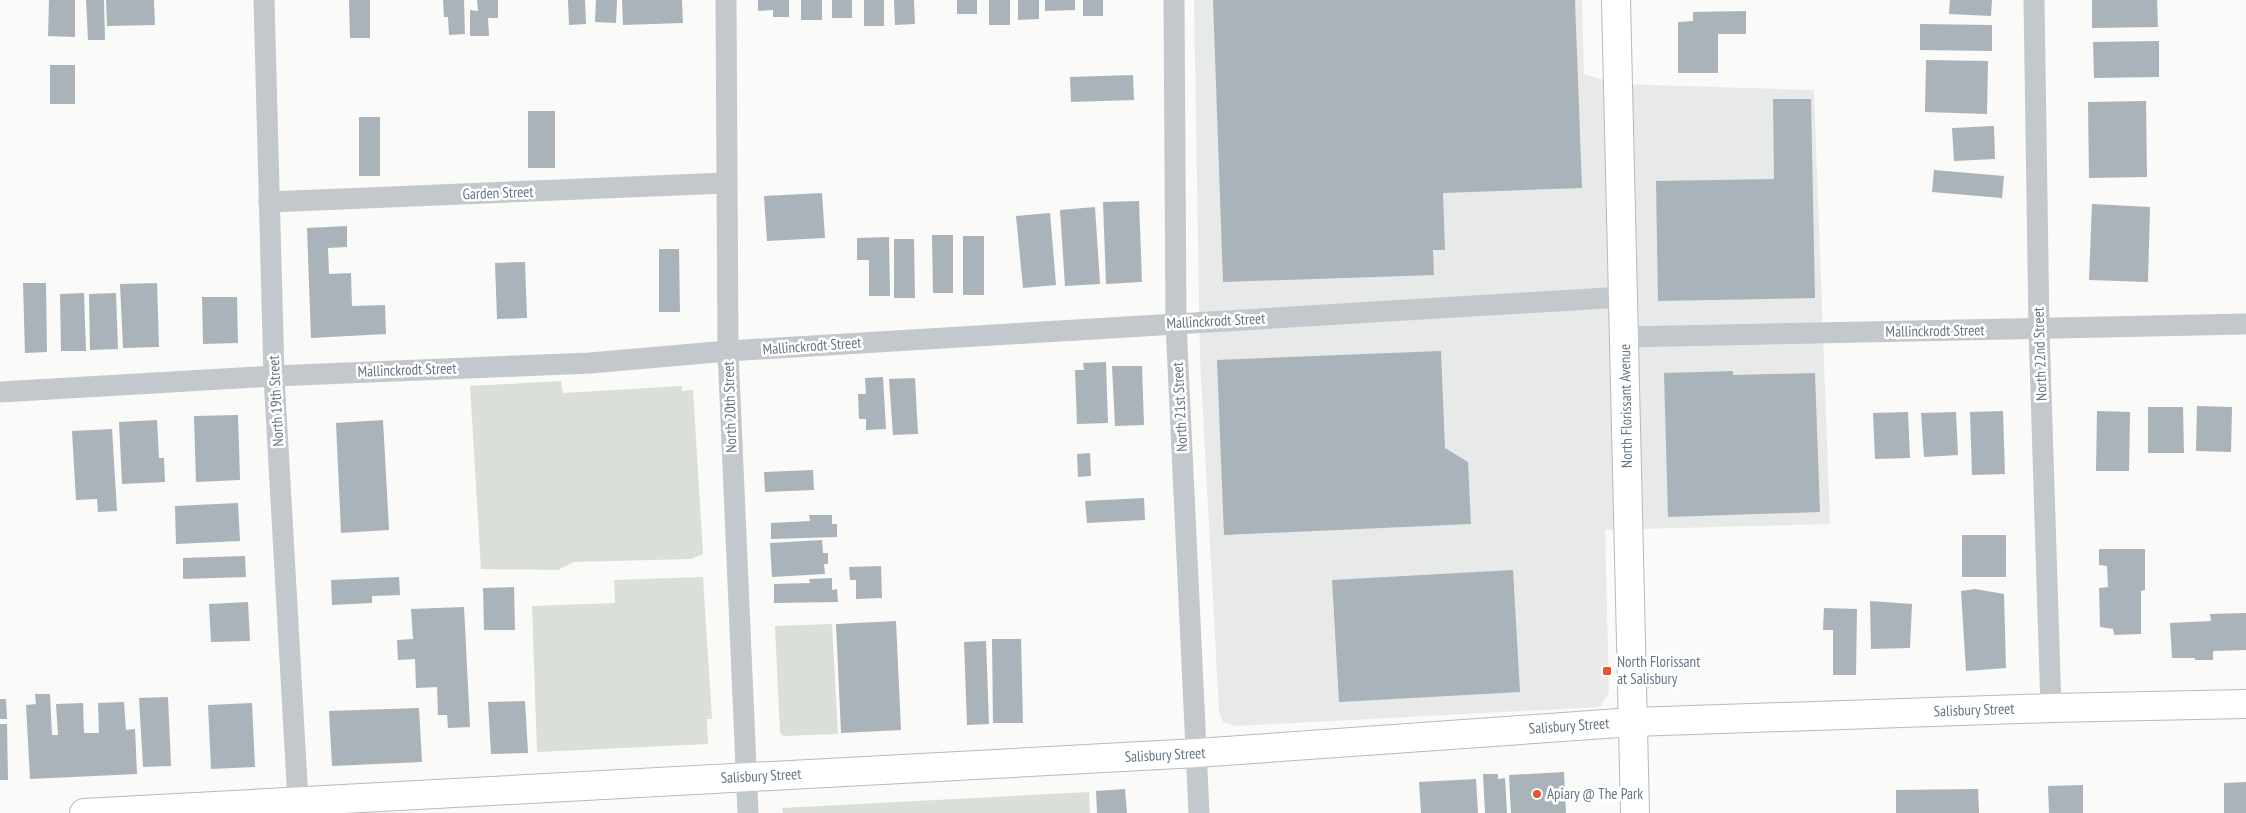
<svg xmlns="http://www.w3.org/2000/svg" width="2246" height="813" viewBox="0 0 2246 813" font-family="'PT Sans Narrow',sans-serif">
	<rect width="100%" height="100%" fill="#fafaf8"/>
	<!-- built -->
	<path fill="#e8e9e9" d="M1194,0H1582L1584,74L1618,84L1814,90L1830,524L1605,530L1609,693L1600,707L1236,726L1223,722L1219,711L1200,358Z"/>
	<!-- green -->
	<g fill="#dadfd7">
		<path d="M561,381L563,393L682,386V391L693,390L703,554L691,559L574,562L558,570L481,569L470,386Z"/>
		<path d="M703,577L712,719H707L708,744L537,752L532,606L615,603L614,580Z"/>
		<path d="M832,624L838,734L783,736L780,732L775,626Z"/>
		<path d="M1089,792L1090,813H783L782,808Z"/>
	</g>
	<!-- building -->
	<g fill="#aab3b9">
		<path d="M49,0H75V37L48,36Z"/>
		<path d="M86,0H104L105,40H88Z"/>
		<path d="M106,0H154L155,25L107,26Z"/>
		<path d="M349,0H370V38H350Z"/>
		<path d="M443,0H464L465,34L449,35L448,17H444Z"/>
		<path d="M477,0H498V18H488L489,36H470V10L478,11Z"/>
		<path d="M568,0H585L586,24L569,25Z"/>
		<path d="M596,0H617L616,23L595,22Z"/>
		<path d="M622,0H682L683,23L623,25Z"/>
		<path d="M758,0H789V17H773V10L758,11Z"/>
		<rect x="801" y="0" width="21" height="20"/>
		<rect x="832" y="0" width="20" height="18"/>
		<rect x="864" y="0" width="20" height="26"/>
		<path d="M894,0H914L915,24L895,25Z"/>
		<rect x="957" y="0" width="20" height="14"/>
		<rect x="989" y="0" width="21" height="25"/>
		<path d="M1018,0H1039V19L1018,20Z"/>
		<path d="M1045,0H1075V10L1045,11Z"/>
		<rect x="1083" y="0" width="20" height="16"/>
		<path d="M1213,0H1575L1582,188L1443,193L1445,250H1433L1434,275L1223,282Z"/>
		<path d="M1950,0H1992L1991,16L1949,14Z"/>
		<path d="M2092,0H2157L2158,27L2092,28Z"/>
		<path d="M1746,11V34H1718V73H1678V22L1693,21V12Z"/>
		<path d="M1920,24L1992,25V51L1920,50Z"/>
		<path d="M2159,41V77L2094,78L2093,42Z"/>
		<path d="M1926,60L1988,61L1987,114L1925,112Z"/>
		<rect x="50" y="65" width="25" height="39"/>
		<path d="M1133,75L1134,100L1071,102L1070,77Z"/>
		<path d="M1773,99H1811L1815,298L1658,301L1656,181L1774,179Z"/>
		<path d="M2146,101L2147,177L2089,178L2088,102Z"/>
		<rect x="528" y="111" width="27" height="57"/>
		<rect x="359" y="117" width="21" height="59"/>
		<path d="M1994,126L1995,159L1954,161L1952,128Z"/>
		<path d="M1934,170L2004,176L2002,198L1932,192Z"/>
		<path d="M822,193L825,238L767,241L764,196Z"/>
		<path d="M1139,201L1142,282L1106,284L1103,202Z"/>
		<path d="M2092,204L2150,207L2148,282L2089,280Z"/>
		<path d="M1095,207L1100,284L1065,286L1060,210Z"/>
		<path d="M1050,213L1056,285L1023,288L1016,216Z"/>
		<path d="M347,226V247L328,248L329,274L351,273L352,306L385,305L386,334L311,338L307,228Z"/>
		<path d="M932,235H953V293H933Z"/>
		<rect x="963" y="236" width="21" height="59"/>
		<path d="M889,237L890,296H869V260H857V238Z"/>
		<path d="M894,239H914L915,298H894Z"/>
		<path d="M659,249H679L680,312H659Z"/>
		<path d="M525,262L527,318L497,319L495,263Z"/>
		<path d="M23,283H46L47,352L25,353Z"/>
		<path d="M157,283L159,347L123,348L120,284Z"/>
		<path d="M84,293L86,351H61L60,294Z"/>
		<path d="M116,293L118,349L90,350L89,294Z"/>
		<path d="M202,297H237L238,343L203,344Z"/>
		<path d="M1441,351L1445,448L1468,462L1471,524L1224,535L1217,360Z"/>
		<path d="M1106,362L1108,423L1077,424L1075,370H1084L1083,363Z"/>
		<path d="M1112,366H1142L1144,425L1115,426Z"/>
		<path d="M1733,371V375L1815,373L1820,512L1668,517L1664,373Z"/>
		<path d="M883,377L886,429L866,430V419H859L858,394H866L865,378Z"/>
		<path d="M915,378L918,434L893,435L889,379Z"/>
		<path d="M2197,406L2232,407L2231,452L2196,451Z"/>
		<path d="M2148,407H2183L2184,453H2148Z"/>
		<path d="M2003,411L2005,474L1972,475L1970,412Z"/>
		<path d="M2097,411L2130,412L2129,471H2096Z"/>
		<path d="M1908,412L1910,458L1875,459L1873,413Z"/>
		<path d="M1956,412L1958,455L1924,457L1921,413Z"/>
		<path d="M238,415L240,480L196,482L194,416Z"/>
		<path d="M157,420L159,458H164L165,482L122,484L119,422Z"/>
		<path d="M383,420L389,530L341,533L336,423Z"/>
		<path d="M112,429L117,511L98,512L97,499L76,500L72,431Z"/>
		<path d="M1090,453L1091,476L1078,477L1077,454Z"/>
		<path d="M813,470L814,490L765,492L764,472Z"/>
		<path d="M1144,498L1145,520L1087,523L1085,501Z"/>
		<path d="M238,503L240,541L176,544L175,506Z"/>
		<path d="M809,515H832V524H837V537L771,539V523L810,521Z"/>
		<rect x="1962" y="535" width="44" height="42"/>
		<path d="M822,540L823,553H828V564H824L825,574L772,577L770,543Z"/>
		<path d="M2099,549H2145V590L2141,591V634L2114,635L2113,629L2100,627L2099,588L2108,587L2107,566L2099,565Z"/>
		<path d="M245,556L246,577L183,579V558Z"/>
		<path d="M881,566L882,598L856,599V580H850L849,567Z"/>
		<path d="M1513,570L1520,692L1339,702L1332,580Z"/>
		<path d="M399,577L400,595L372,596V603L332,605L331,580Z"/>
		<path d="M832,578V590L837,589L838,602L774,603V584L810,583L809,579Z"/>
		<path d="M514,587L515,630H484L483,588Z"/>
		<path d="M1975,589L2004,594L2006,668L1966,671L1961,591Z"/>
		<path d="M1870,601L1912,604L1910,648L1871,649Z"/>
		<path d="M248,602L250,641L211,642L209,604Z"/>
		<path d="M464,607L470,727L448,728L447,715H438L437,687L416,688L415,659L398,660L397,640L413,639L411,609Z"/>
		<path d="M1824,608L1857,609L1856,675H1833V630H1823Z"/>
		<path d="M2246,613V650L2213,651V660H2195V658H2172L2170,623L2211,621L2210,614Z"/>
		<path d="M896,621L901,730L841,733L836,624Z"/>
		<path d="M992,639H1021L1023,723H993Z"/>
		<path d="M986,641L989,724L967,725L964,642Z"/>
		<path d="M35,694H50L52,735H58L56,704L83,703L84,733H99L98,703L124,702L126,730L135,729L137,774L30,779L26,705L36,704Z"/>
		<path d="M168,697L171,766L143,767L139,698Z"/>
		<path d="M0,699H6L7,719H0Z"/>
		<path d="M525,701L528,753L491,754L488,702Z"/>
		<path d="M252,703L255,767L211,769L208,705Z"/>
		<path d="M419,708L422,762L332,766L329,711Z"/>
		<path d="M0,724H7L8,780H0Z"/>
		<path d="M1564,772L1566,813H1511L1509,775Z"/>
		<path d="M1483,774H1498V779L1505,778L1507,813H1485Z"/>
		<path d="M1476,779L1478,813H1421L1419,782Z"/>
		<path d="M2246,782V813H2224V783Z"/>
		<path d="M2083,785V813H2049L2048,786Z"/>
		<path d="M1125,789L1127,813H1097L1096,791Z"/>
		<path d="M1978,789L1979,813H1896V790Z"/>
	</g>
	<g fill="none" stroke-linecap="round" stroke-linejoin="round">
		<!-- secondary casing -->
		<g stroke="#b3babf" stroke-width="30">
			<path id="secondary" d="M1616,0L1635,813"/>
		</g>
		<!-- primary casing -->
		<g stroke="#b5babe" stroke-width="30">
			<path id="primary" d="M84,813L1197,753L1633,722L2051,708L2246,704"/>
		</g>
		<!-- minor -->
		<g stroke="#c3c8cc" stroke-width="21">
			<path d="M264,0L274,376L298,801"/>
			<path d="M726,0L728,351L748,813"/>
			<path d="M1174,0L1176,323L1199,813"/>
			<path d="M2034,0L2039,329L2051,708"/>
			<path d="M269,202L726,183"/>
			<path d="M1624,337L2246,324"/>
			<path d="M0,392L274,376L590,363L728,351L1623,297"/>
		</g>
		<!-- secondary -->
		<use href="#secondary" stroke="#fff" stroke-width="28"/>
		<!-- primary -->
		<use href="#primary" stroke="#fff" stroke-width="28"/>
	</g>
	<!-- markers -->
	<g fill="#e4572e" stroke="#fff" stroke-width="2">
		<rect x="1602" y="666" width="10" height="10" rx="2.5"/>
		<circle cx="1537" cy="794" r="5"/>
	</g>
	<g text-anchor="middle" stroke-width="5" stroke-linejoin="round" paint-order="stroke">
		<!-- street labels -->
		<g font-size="15" fill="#657683" stroke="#fff">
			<text transform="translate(498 193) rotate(-2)" y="5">Garden Street</text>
			<text transform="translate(1216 321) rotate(-3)" y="5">Mallinckrodt Street</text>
			<text transform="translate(1935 331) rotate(-1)" y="5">Mallinckrodt Street</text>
			<text transform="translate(812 346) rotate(-4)" y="5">Mallinckrodt Street</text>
			<text transform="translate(2040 354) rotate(-92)" y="5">North 22nd Street</text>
			<text transform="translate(407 370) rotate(-2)" y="5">Mallinckrodt Street</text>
			<text transform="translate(276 401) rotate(-93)" y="5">North 19th Street</text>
			<text transform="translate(1626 406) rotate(-91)" y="5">North Florissant Avenue</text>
			<text transform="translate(730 407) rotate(-92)" y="5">North 20th Street</text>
			<text transform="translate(1180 407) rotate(-93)" y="5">North 21st Street</text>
			<text transform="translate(1974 710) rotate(-2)" y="5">Salisbury Street</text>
			<text transform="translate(1569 726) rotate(-4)" y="5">Salisbury Street</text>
			<text transform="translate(1165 755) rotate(-3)" y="5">Salisbury Street</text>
			<text transform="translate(761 776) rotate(-3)" y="5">Salisbury Street</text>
		</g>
		<!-- poi labels -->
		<g font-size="15" fill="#657683" stroke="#fff" text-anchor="start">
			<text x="1617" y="667">North Florissant<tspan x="1617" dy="17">at Salisbury</tspan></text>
			<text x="1547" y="799">Apiary @ The Park</text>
		</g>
	</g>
</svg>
